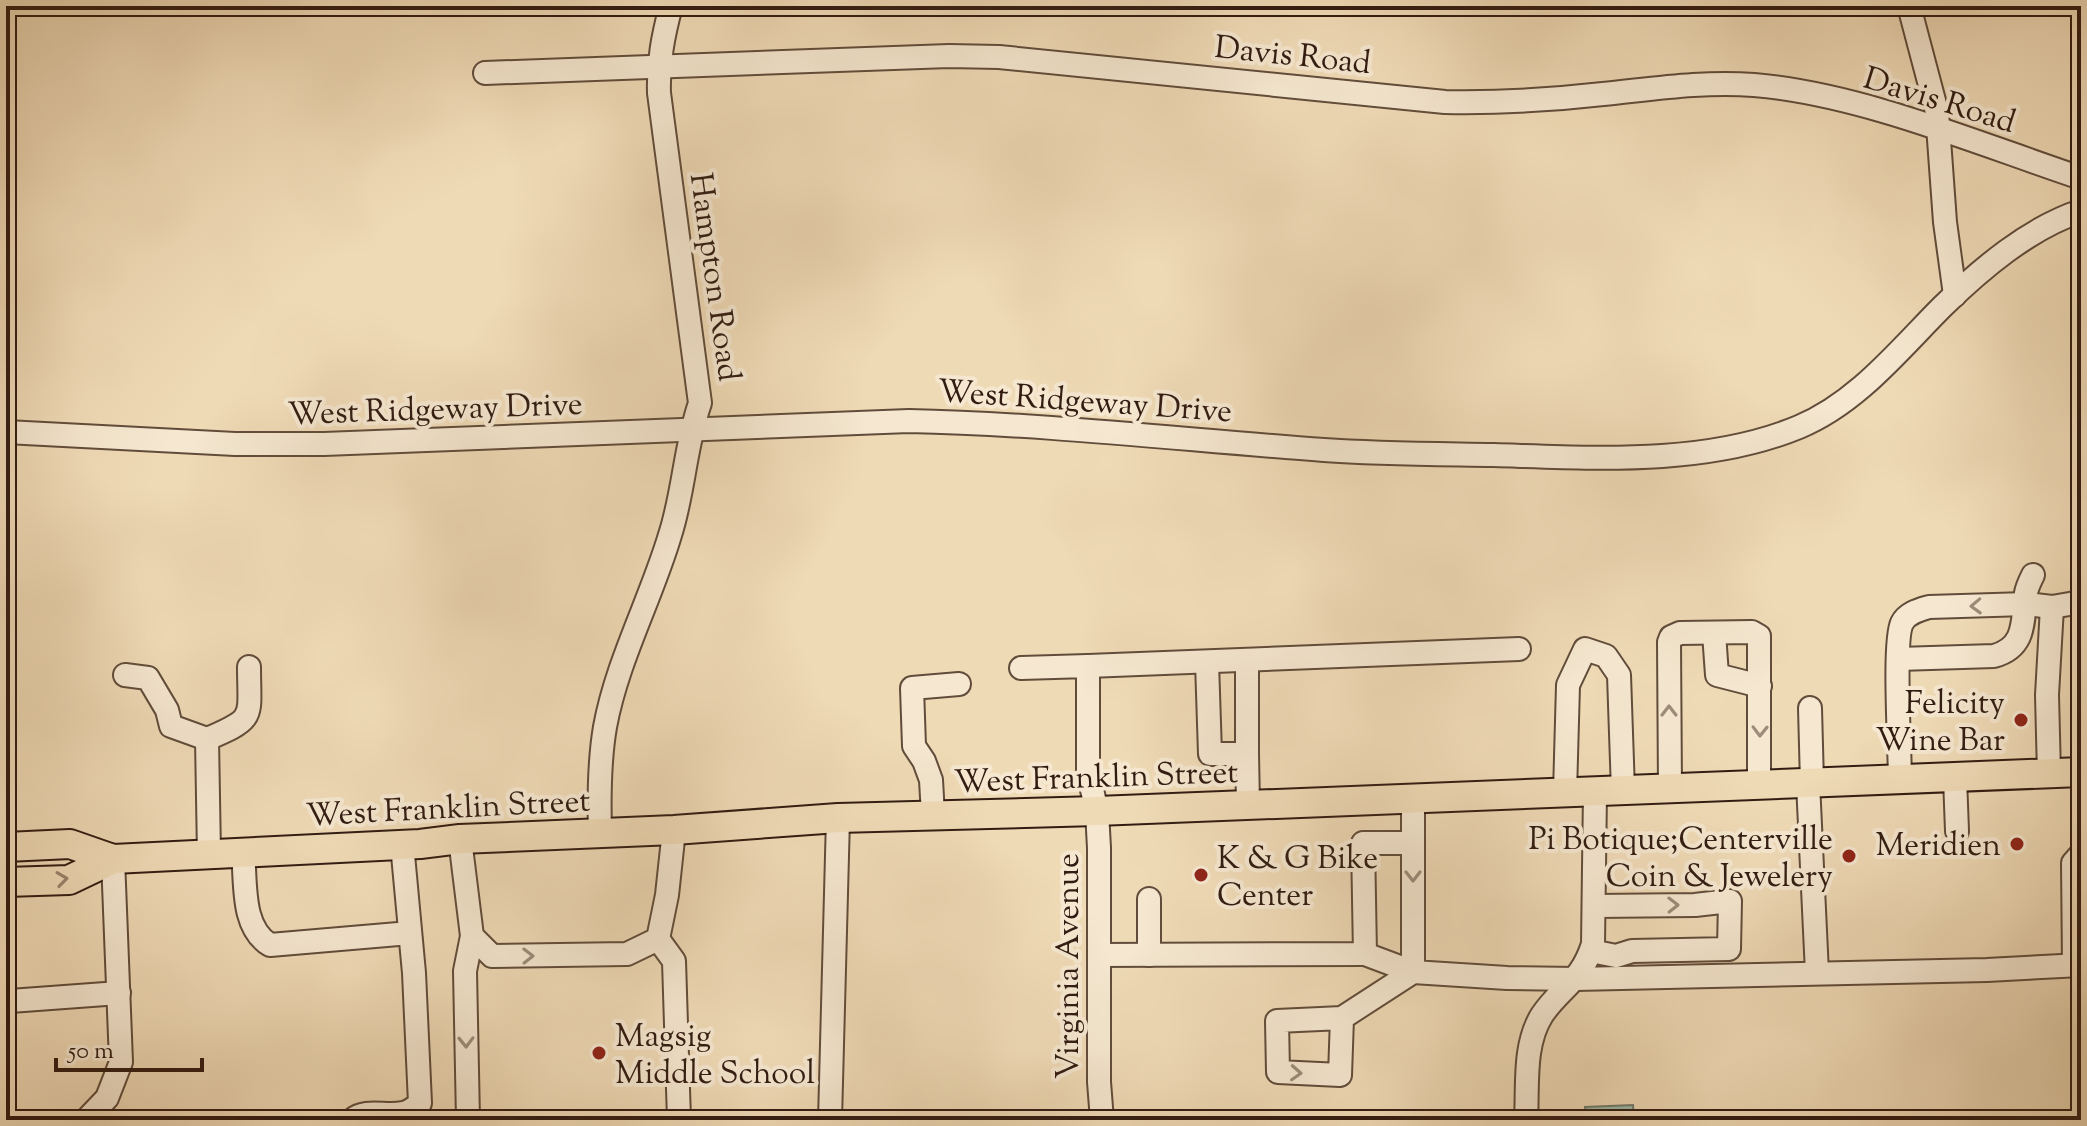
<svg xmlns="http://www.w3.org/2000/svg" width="2087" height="1126" viewBox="0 0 2087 1126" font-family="'Sorts Mill Goudy',serif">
	<rect width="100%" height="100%" fill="#efdab6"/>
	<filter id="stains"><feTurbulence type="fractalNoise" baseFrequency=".0025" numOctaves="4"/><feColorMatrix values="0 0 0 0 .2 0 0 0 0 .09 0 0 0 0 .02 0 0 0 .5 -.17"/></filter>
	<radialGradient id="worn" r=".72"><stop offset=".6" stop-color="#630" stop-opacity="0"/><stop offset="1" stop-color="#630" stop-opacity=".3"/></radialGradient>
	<!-- water -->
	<path fill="#9bbba9" stroke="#717b6d" stroke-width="2" d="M1633,1105L1634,1120H1586L1585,1107Z"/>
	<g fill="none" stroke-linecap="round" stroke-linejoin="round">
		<!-- minor casing -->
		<g stroke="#614c3b" stroke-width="26">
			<g id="minor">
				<path d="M1909,6L1937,112L1945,222L1955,295"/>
				<path d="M485,73L949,56L999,57L1445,102C1498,103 1550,100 1603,94C1653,89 1703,81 1754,85C1861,94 1979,144 2081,178"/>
				<path d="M6,432L235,444H324L909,421C1048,424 1186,440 1324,450C1380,454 1437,454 1494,455C1593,458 1705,466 1799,427C1857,403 1899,350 1942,307C1981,269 2029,228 2081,211"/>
				<path d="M1714,633L1717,675L1760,686"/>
				<path d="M1899,659L1994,656C2027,647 2022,620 2026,593C2027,587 2030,581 2033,575"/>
				<path d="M1207,662L1210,754H1247V661"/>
				<path d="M1088,666L1519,649"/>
				<path d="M1021,668L1088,666V773L1097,811L1099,848V1082L1102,1120"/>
				<path d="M125,675L148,678L167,710L171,726L207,739"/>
				<path d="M1810,708L1812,783"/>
				<path d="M1247,754L1248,804"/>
				<path d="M2049,774L2047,695L2052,607"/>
				<path d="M1955,778L1957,831"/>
				<path d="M1900,780C1900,752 1893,641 1902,623C1907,613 1919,610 1929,607L2026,604L2052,607L2081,602"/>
				<path d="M1808,783L1817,973"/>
				<path d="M1670,789L1669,642L1671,637L1680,633L1752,632L1759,636V785"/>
				<path d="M1565,793L1568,685L1585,649L1606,656L1619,675L1623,791"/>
				<path d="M1413,798V972L1507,978L1576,979L1987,970L2081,965"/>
				<path d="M933,815L931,780L924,761L914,746L912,688L959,684"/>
				<path d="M600,832C599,797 599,762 605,727C617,661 651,599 670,535C684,492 685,446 700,403L659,93C658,62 663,36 671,6"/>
				<path d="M460,839L472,936L492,956L627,954L658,939L667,895L674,830"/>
				<path d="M243,852C246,884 241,927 270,945L410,933"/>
				<path d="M209,854L207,739C257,718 249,718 249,667"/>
				<path d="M1149,899V955"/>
				<path d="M658,939L674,961L679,1120"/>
				<path d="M1591,951L1616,956L1632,951L1729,949L1730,901L1695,905L1595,906"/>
				<path d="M1365,954L1413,972"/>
				<path d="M1099,955L1365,954L1363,843H1413"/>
				<path d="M2074,965L2073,863L2081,854"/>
				<path d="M10,1001L119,993"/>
				<path d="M1342,1018L1340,1075L1278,1072L1277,1021L1342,1018L1413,972"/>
				<path d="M86,1120L107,1098L121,1062L113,859"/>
				<path d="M352,1120C366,1108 386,1117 403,1113C410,1112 415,1107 420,1103L414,973L402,844"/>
				<path d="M468,1120L465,971L472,936"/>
				<path d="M830,1120L838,818"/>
				<path d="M1526,1120C1528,1086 1523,1045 1542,1015C1561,987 1581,982 1593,944L1595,792"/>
			</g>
		</g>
		<!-- major casing -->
		<g stroke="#321c12" stroke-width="32">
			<g id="major">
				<path d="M6,847L70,844L113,859L420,844L460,839L674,830L838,818L1097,811L2081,772"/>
				<path d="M6,882L69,880L113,859"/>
			</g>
		</g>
		<!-- minor -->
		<use href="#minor" stroke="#f5e7d0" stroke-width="22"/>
		<!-- major -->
		<use href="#major" stroke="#efdab6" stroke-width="28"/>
	</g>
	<!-- one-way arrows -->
	<defs><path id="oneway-chevron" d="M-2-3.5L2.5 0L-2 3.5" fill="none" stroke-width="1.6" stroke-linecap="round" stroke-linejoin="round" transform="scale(2)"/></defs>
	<g stroke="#9d8c7a">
		<use href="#oneway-chevron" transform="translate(1976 606) rotate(178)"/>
		<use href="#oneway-chevron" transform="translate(1669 711) rotate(-90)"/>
		<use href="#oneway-chevron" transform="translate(1760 731) rotate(91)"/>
		<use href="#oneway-chevron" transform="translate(1413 876) rotate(90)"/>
		<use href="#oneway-chevron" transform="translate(1673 905) rotate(-1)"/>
		<use href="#oneway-chevron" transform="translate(528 956) rotate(-1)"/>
		<use href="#oneway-chevron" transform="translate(466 1042) rotate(89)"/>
		<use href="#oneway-chevron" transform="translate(1296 1073) rotate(3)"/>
	</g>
	<use stroke="#9a846c" href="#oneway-chevron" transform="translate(62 879) rotate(-8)"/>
	<!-- markers -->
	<g fill="#8f2418" stroke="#f5e7d0" stroke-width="3">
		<circle cx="2021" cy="720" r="8"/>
		<circle cx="2017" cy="844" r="8"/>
		<circle cx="1849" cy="856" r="8"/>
		<circle cx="1201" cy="875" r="8"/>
		<circle cx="599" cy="1053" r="8"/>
	</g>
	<g text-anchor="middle" stroke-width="8" stroke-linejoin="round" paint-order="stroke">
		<!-- street labels -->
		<g font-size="32" fill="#321c12" stroke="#f5e7d0">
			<text transform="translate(1293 54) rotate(6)" y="11">Davis Road</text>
			<text transform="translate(1940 99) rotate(17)" y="11">Davis Road</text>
			<text transform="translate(716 277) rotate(82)" y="11">Hampton Road</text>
			<text transform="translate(1085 400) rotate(4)" y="11">West Ridgeway Drive</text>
			<text transform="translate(435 408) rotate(-2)" y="11">West Ridgeway Drive</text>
			<text transform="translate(1096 776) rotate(-2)" y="11">West Franklin Street</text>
			<text transform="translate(448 807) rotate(-3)" y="11">West Franklin Street</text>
			<text transform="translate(1067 966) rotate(-90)" y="11">Virginia Avenue</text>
		</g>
		<!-- poi labels -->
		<g font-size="32" fill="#321c12" stroke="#f5e7d0" text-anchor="end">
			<text x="2005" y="713">Felicity<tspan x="2005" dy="37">Wine Bar</tspan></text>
			<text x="1833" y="849">Pi Botique;Centerville<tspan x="1833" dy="37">Coin &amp; Jewelery</tspan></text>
			<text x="2001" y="855">Meridien</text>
			<text x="1217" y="868" text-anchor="start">K &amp; G Bike<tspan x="1217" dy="37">Center</tspan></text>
			<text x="615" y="1046" text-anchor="start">Magsig<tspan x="615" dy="37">Middle School</tspan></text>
		</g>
	</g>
	<!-- margin -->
	<rect width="2087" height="1126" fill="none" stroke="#efdab6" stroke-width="32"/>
	<rect x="8" y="8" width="2071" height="1110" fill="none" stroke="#321c12" stroke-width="4"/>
	<rect x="16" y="16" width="2055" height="1094" fill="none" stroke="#321c12" stroke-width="2"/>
	<!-- scale -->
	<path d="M56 1058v12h146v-12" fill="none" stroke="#321c12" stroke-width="4"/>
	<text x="68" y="1058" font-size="24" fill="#321c12" stroke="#f5e7d0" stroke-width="6" paint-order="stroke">50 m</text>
	<rect width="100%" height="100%" filter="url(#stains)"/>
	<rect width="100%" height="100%" fill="url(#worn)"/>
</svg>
